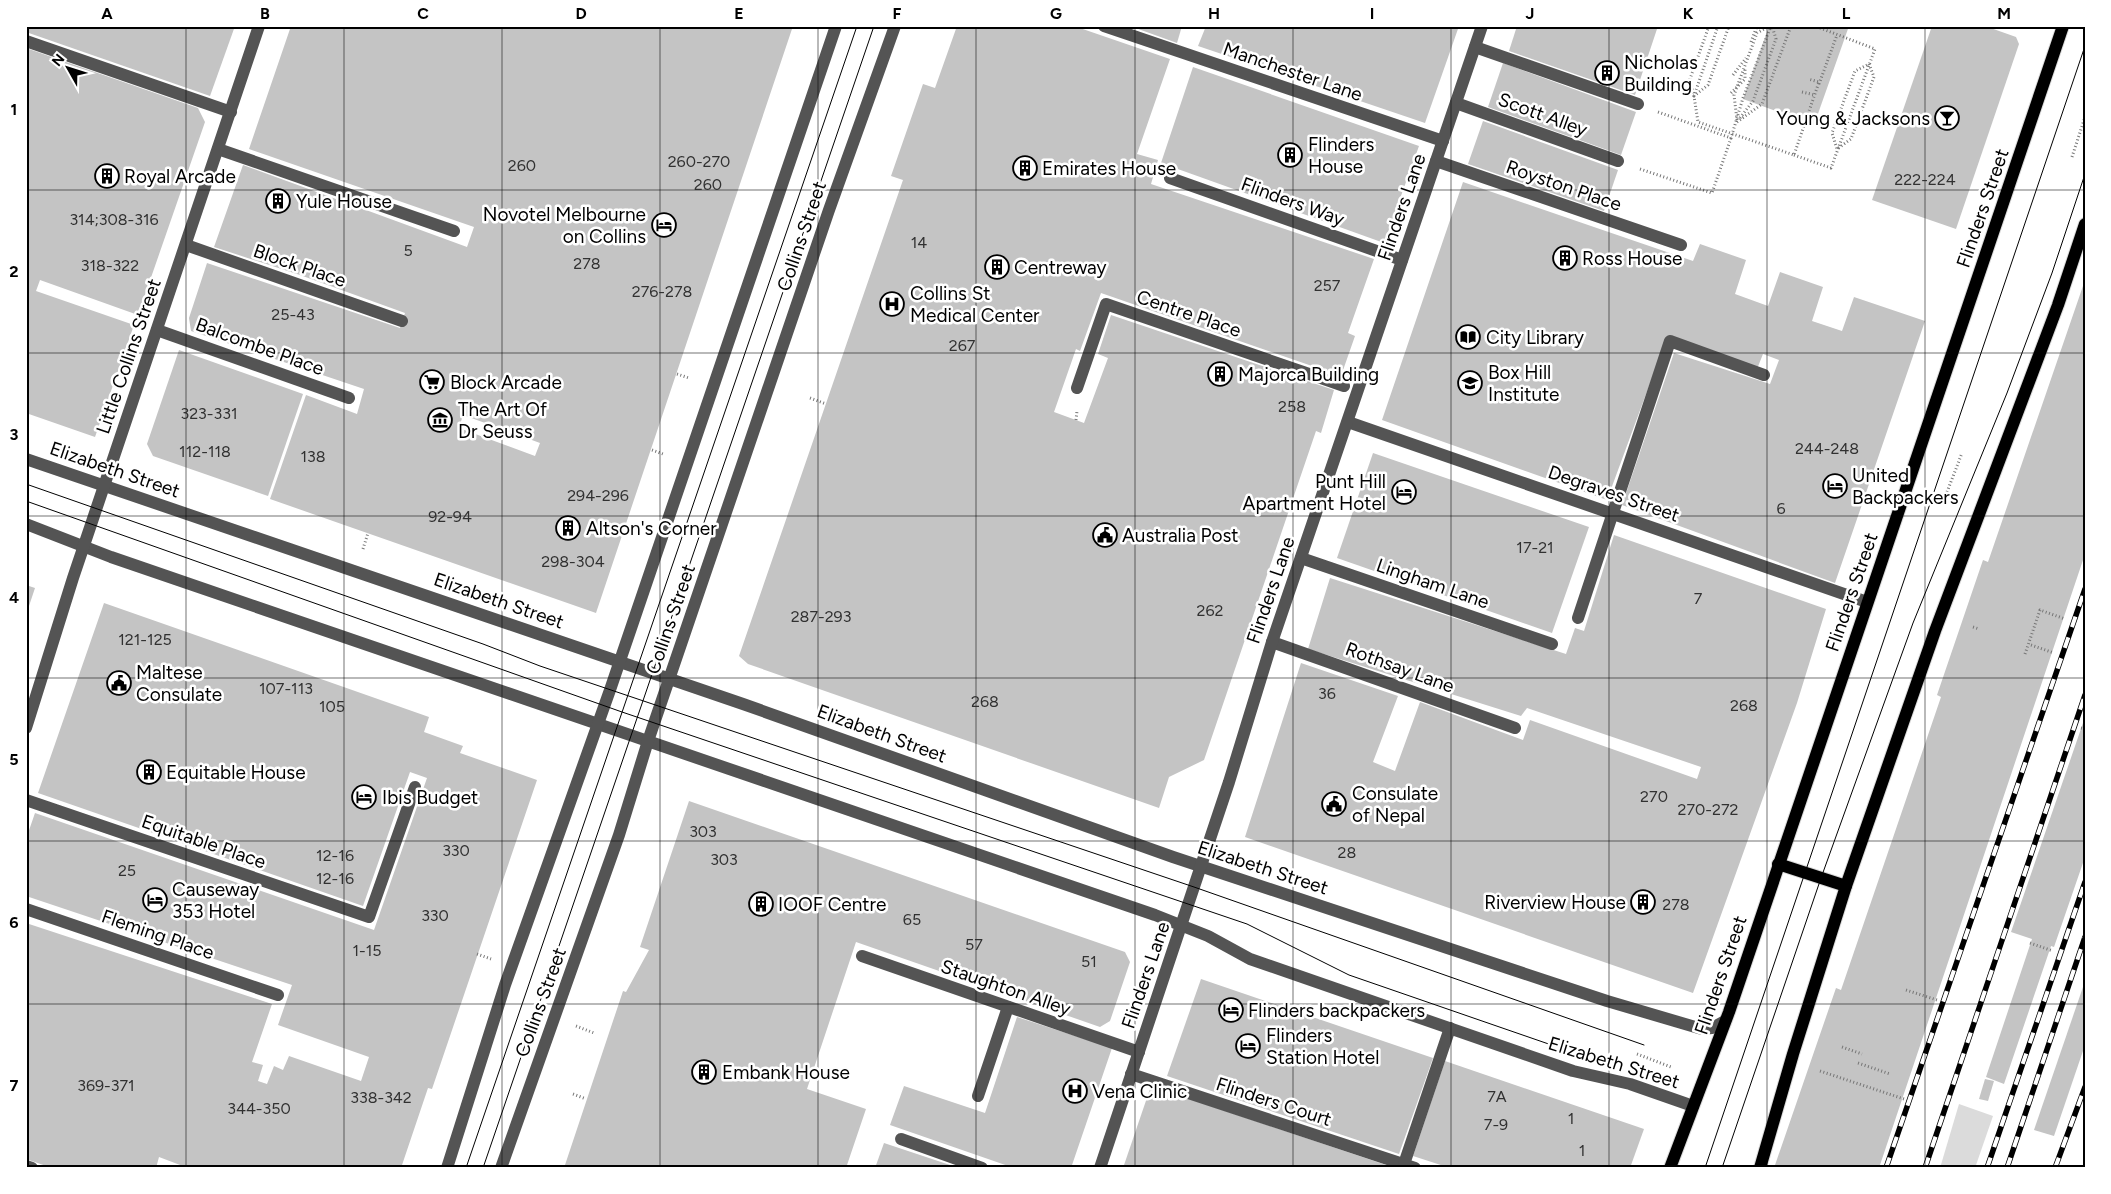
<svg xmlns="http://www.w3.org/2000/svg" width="2111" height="1194" viewBox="0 0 2111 1194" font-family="Figtree,sans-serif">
	<rect width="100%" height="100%" fill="#fff"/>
	<!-- green -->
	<path fill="#dbdbdb" d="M1959,1104L1993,1116L1975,1168H1940Z"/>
	<!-- building -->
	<g fill="#c4c4c4" fill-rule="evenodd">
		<path d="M26,26H235L210,96L26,32Z"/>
		<path d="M291,26H793L596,613L270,499L306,395L357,414L364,389L191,331L189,318L207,263L400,328L405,313L300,275L214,247L243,165L467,247L474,227L249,149ZM463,415L540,443L535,456L459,428Z"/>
		<path d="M957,26H1074L1170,59L1137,154L1158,160L1151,184L1374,259L1348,333L1355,336L1341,376L1101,293L1080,351L1076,349L1054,412L1084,423L1108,358L1098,354L1111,315L1334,390L1321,433L1316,431L1204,760L1169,777L1159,808L748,664L739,656L903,180L891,176L923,84L935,88Z"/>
		<path d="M1130,26H1182L1177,43Z"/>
		<path d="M1206,26H1459L1425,123L1198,46Z"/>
		<path d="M1517,26H1658L1635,95L1509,51Z"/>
		<path d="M1769,26H1849L1814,125L1743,99Z"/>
		<path d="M1932,26H1985L2016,37L2019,44L1956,229L1872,200Z"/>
		<path d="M26,48L198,108L205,122L138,315L40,280L36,291L134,325L95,437L26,413Z"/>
		<path d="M1503,63L1636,112L1621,155L1488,107Z"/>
		<path d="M1193,67L1419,146L1384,243L1161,163Z"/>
		<path d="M1483,121L1618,170L1604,211L1468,164Z"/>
		<path d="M1463,182L1693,261L1700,244L1746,260L1735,294L1768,306L1780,272L1823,287L1812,321L1842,331L1854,297L1925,321L1835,583L1622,505L1674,353L1770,384L1779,360L1763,354L1757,369L1667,337L1607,500L1382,420Z"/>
		<path d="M2084,283L2085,554L1879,1168H1774L1836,988L1841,990L1941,697L1937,695L1983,560L1988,562Z"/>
		<path d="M179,350L303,394L268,496L153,456L147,444Z"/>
		<path d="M1373,453L1589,527L1552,633L1337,558Z"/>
		<path d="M1614,535L1826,609L1797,703L1693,993L1245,837L1301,663L1398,696L1373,762L1395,771L1420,702L1523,740L1530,720L1697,779L1701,767L1527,708L1521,716L1308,649L1330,578L1566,654L1575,628L1584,631Z"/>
		<path d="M26,585L35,588L27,612H26Z"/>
		<path d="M104,603L429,717L424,732L463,746L460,753L537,780L432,1089L428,1088L401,1168H188L159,1157L156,1168H52L26,1159V923L272,1004L252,1062L263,1065L258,1081L267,1084L274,1066L283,1070L289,1056L361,1081L369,1057L278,1025L292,985L26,896V839L35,813L374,930L427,778L410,772L363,906L38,793Z"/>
		<path d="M2084,720L2085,857L2054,947L2051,946L2050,949L2004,1084L1986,1077L2032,939L2011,932Z"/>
		<path d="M689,801L1125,952L1130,962L1110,1021L1100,1027L856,942L807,1089L866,1109L846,1168H564L623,991L626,992L649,950L640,947Z"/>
		<path d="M1201,979L1433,1058L1399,1154L1167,1076Z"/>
		<path d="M2084,984L2085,1045L2054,1136L2034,1130Z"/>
		<path d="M1017,1017L1112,1048L1071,1168H1014L890,1125L904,1086L985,1113Z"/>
		<path d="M1445,1061L1644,1129L1630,1168H1450L1413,1156Z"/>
		<path d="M1985,1079L1994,1081L1988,1101L1979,1099Z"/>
		<path d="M1151,1086L1392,1167V1168H1123Z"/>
		<path d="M884,1143L956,1167V1168H875Z"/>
	</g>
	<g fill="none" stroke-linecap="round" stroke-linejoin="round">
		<!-- major casing -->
		<g stroke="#dbdbdb" stroke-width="14">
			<g id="major">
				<path d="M1778,864L1846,886"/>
				<path d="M1670,1168L1729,1012L2063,26"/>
				<path d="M1760,1168L1793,1054L1846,886L1935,631L2058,305L2085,224"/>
			</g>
		</g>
		<!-- path -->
		<g stroke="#767676" stroke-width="3" stroke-dasharray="1 2.5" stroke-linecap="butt">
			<path d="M1709,26L1690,79L1694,96L1708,85L1729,26"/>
			<path d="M1718,26L1694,96L1698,122L1794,155L1819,82L1808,79"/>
			<path d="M1751,42L1757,26"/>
			<path d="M1869,64L1874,77L1851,139L1837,149L1832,133L1855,71Z"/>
			<path d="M1733,75L1746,58"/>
			<path d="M1819,84L1837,35"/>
			<path d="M1802,92L1815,95"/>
			<path d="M1731,93L1745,79V68"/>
			<path d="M1658,112L1731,138L1743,98L1771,26"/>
			<path d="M1740,118L1753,101L1776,39L1772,26"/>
			<path d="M1737,120L1734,95L1757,33L1769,26"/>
			<path d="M1737,122L1762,104L1791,26"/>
			<path d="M1794,155L1831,168L1875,49L1815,26"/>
			<path d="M2072,157L2085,117"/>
			<path d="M1640,169L1712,193L1731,138"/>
			<path d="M677,374L689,378"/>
			<path d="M810,398L826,404"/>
			<path d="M1076,420L1077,411"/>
			<path d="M652,450L663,454"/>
			<path d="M1947,492L1962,453"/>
			<path d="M363,549L368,533"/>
			<path d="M1973,627L1979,629"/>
			<path d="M2031,645L2054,653"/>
			<path d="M2025,654L2040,610L2065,619"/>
			<path d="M2081,728L2085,729"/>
			<path d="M2030,943L2053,951"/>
			<path d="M477,954L491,959"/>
			<path d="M1906,990L1937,1000"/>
			<path d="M576,1026L594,1033"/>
			<path d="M1842,1047L1862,1054"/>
			<path d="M1637,1054L1671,1067"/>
			<path d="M1858,1063L1890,1074"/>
			<path d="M1820,1071L1904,1099"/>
			<path d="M573,1094L586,1099"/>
		</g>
		<!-- minor -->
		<g stroke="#545454" stroke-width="12">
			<path d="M1104,26L1443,141"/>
			<path d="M26,41L231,112"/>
			<path d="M1475,47L1638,104"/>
			<path d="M1456,103L1618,161"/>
			<path d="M218,149L454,231"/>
			<path d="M1436,161L1681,245"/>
			<path d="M1170,178L1402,260"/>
			<path d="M186,245L402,321"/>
			<path d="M157,330L349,398"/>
			<path d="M1077,388L1106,304L1344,386"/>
			<path d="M1348,422L1867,602"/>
			<path d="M26,459L743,704L1173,857L1607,1001L1702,1029L1712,1028L1725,1021"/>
			<path d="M26,524L111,557L1155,915L1208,936L1250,959L1573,1071L1630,1084L1693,1106"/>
			<path d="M1301,558L1552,644"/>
			<path d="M1578,618L1670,341L1764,375"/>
			<path d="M1272,642L1515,728"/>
			<path d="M26,728L73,578L259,26"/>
			<path d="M26,800L369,917L415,787"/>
			<path d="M26,909L278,995"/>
			<path d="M862,956L1139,1052"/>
			<path d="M1131,1074L1415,1168"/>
			<path d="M978,1096L1008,1007"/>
			<path d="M901,1139L982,1168"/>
			<path d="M1404,1164L1450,1028"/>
			<path d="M26,1166L32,1168"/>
			<path d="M447,1168L505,985L610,690L836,26"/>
			<path d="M501,1168L619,835L648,741L829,210L895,26"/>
			<path d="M1100,1168L1229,782L1272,642L1482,26"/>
		</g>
		<!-- major -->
		<use href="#major" stroke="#000" stroke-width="12"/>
		<!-- tram -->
		<g stroke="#000" stroke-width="1">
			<path d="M26,484L483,644L540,666L1194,887L1644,1045"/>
			<path d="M26,501L622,712L1247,924L1349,975L1566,1050"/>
			<path d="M466,1168L857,26"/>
			<path d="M483,1168L874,26"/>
			<path d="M1705,1168L2085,46"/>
			<path d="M1722,1168L1821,878L1913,623L2007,393L2052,273L2085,174"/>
		</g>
		<!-- rail casing -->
		<g stroke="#000" stroke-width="5.5">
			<g id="rail">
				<path d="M1886,1168L2085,589"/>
				<path d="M1925,1168L2085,695"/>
				<path d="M1987,1168L2085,882"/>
				<path d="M2007,1168L2085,937"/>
				<path d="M2055,1168L2085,1087"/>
			</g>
		</g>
		<!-- rail -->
		<use href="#rail" stroke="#fff" stroke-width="4" stroke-dasharray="11" stroke-linecap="butt"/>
	</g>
	<!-- grid -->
	<path fill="none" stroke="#000" stroke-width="1" stroke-opacity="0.55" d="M186,26V1168M344,26V1168M502,26V1168M660,26V1168M818,26V1168M976,26V1168M1135,26V1168M1293,26V1168M1451,26V1168M1609,26V1168M1767,26V1168M1925,26V1168M26,190H2085M26,353H2085M26,516H2085M26,678H2085M26,841H2085M26,1004H2085"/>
	<!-- icons -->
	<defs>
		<g id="building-ring" transform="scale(1.25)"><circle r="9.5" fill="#fff" stroke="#000" stroke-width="1.5"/><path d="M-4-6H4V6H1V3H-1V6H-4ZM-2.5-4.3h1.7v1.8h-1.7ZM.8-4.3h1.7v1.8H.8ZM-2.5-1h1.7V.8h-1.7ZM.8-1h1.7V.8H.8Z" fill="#000"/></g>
		<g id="bar-ring" transform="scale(1.25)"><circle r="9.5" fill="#fff" stroke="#000" stroke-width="1.5"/><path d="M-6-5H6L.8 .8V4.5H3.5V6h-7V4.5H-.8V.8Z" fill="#000"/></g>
		<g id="hotel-ring" transform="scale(1.25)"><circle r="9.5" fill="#fff" stroke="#000" stroke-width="1.5"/><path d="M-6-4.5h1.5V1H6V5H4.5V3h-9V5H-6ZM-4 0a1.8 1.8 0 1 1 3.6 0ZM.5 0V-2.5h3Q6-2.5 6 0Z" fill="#000"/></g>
		<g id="hospital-ring" transform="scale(1.25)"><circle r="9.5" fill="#fff" stroke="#000" stroke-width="1.5"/><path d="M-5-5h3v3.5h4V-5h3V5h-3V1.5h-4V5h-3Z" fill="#000"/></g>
		<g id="library-ring" transform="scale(1.25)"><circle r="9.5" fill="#fff" stroke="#000" stroke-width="1.5"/><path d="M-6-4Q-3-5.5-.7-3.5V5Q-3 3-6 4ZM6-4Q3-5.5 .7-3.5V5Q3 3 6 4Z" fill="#000"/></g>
		<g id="supermarket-ring" transform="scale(1.25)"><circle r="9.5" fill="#fff" stroke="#000" stroke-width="1.5"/><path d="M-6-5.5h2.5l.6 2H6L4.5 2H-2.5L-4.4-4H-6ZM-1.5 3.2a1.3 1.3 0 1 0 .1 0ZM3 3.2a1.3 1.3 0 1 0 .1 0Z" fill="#000"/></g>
		<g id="university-ring" transform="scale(1.25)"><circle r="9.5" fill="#fff" stroke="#000" stroke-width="1.5"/><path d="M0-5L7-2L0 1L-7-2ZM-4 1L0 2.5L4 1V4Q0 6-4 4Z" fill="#000"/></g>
		<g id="museum-ring" transform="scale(1.25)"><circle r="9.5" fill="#fff" stroke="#000" stroke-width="1.5"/><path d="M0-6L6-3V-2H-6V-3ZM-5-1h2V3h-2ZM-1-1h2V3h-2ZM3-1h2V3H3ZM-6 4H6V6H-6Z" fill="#000"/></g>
		<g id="civic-ring" transform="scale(1.25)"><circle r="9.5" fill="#fff" stroke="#000" stroke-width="1.5"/><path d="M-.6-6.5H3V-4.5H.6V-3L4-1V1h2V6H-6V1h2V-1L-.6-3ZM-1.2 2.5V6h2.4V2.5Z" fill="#000"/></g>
	</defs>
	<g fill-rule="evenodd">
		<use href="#building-ring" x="1607" y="73"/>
		<use href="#bar-ring" x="1947" y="118"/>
		<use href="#building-ring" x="1290" y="155"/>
		<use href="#building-ring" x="1025" y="168"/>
		<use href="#building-ring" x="107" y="176"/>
		<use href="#building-ring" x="278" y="201"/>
		<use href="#hotel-ring" x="664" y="225"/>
		<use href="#building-ring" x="1565" y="258"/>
		<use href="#building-ring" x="997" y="267"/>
		<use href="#hospital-ring" x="892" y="304"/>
		<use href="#library-ring" x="1468" y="337"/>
		<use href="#building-ring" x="1220" y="374"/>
		<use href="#supermarket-ring" x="432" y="382"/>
		<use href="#university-ring" x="1470" y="383"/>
		<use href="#museum-ring" x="440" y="420"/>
		<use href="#hotel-ring" x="1835" y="486"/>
		<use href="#hotel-ring" x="1404" y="492"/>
		<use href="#building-ring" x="568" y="528"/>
		<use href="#civic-ring" x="1105" y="535"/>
		<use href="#civic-ring" x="119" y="683"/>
		<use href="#building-ring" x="149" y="772"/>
		<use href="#hotel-ring" x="364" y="797"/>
		<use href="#civic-ring" x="1334" y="804"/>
		<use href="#hotel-ring" x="155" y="900"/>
		<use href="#building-ring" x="1643" y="902"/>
		<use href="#building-ring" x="761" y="904"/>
		<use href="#hotel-ring" x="1231" y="1010"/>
		<use href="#hotel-ring" x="1248" y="1046"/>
		<use href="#building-ring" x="704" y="1072"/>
		<use href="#hospital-ring" x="1075" y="1091"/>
	</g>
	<g text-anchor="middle" stroke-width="5" stroke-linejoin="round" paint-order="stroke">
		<!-- number labels -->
		<g font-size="16" fill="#313131">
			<text x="699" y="167">260-270</text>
			<text x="522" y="171">260</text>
			<text x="1925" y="185">222-224</text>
			<text x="708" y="190">260</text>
			<text x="114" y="225">314;308-316</text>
			<text x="919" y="248">14</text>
			<text x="408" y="256">5</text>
			<text x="587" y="269">278</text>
			<text x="110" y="271">318-322</text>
			<text x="1327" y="291">257</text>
			<text x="662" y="297">276-278</text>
			<text x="293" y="320">25-43</text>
			<text x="962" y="351">267</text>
			<text x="1292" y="412">258</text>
			<text x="209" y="419">323-331</text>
			<text x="1827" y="454">244-248</text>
			<text x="205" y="457">112-118</text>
			<text x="313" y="462">138</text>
			<text x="598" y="501">294-296</text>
			<text x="1781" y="514">6</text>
			<text x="450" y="522">92-94</text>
			<text x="1535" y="553">17-21</text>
			<text x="573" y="567">298-304</text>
			<text x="1698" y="604">7</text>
			<text x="1210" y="616">262</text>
			<text x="821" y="622">287-293</text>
			<text x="145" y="645">121-125</text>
			<text x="286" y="694">107-113</text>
			<text x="1327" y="699">36</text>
			<text x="985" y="707">268</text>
			<text x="1744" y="711">268</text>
			<text x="332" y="712">105</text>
			<text x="1654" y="802">270</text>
			<text x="1708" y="815">270-272</text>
			<text x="703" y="837">303</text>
			<text x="456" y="856">330</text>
			<text x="1347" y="858">28</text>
			<text x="335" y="861">12-16</text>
			<text x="724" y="865">303</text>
			<text x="127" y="876">25</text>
			<text x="335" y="884">12-16</text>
			<text x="1676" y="910">278</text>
			<text x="435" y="921">330</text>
			<text x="912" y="925">65</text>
			<text x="974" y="950">57</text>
			<text x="367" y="956">1-15</text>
			<text x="1089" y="967">51</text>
			<text x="106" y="1091">369-371</text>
			<text x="1497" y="1102">7A</text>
			<text x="381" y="1103">338-342</text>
			<text x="259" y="1114">344-350</text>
			<text x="1571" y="1124">1</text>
			<text x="1496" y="1130">7-9</text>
			<text x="1582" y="1156">1</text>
		</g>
		<!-- poi labels -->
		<g font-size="19" fill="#000" stroke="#fff" text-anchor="start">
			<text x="1624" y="69">Nicholas<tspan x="1624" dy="22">Building</tspan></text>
			<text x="1930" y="125" text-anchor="end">Young &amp; Jacksons</text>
			<text x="1308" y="151">Flinders<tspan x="1308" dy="22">House</tspan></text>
			<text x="1042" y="175">Emirates House</text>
			<text x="124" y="183">Royal Arcade</text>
			<text x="296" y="208">Yule House</text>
			<text x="646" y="221" text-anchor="end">Novotel Melbourne<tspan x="646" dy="22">on Collins</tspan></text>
			<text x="1582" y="265">Ross House</text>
			<text x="1014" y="274">Centreway</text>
			<text x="910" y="300">Collins St<tspan x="910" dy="22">Medical Center</tspan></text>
			<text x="1486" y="344">City Library</text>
			<text x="1488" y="379">Box Hill<tspan x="1488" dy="22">Institute</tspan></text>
			<text x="1238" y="381">Majorca Building</text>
			<text x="450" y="389">Block Arcade</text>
			<text x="458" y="416">The Art Of<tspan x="458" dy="22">Dr Seuss</tspan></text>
			<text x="1852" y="482">United<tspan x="1852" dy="22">Backpackers</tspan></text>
			<text x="1386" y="488" text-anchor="end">Punt Hill<tspan x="1386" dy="22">Apartment Hotel</tspan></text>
			<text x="586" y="535">Altson's Corner</text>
			<text x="1122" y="542">Australia Post</text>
			<text x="136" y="679">Maltese<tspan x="136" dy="22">Consulate</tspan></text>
			<text x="166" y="779">Equitable House</text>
			<text x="1352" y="800">Consulate<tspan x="1352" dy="22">of Nepal</tspan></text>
			<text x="382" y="804">Ibis Budget</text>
			<text x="172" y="896">Causeway<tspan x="172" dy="22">353 Hotel</tspan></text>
			<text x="1626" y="909" text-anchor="end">Riverview House</text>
			<text x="778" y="911">IOOF Centre</text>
			<text x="1248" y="1017">Flinders backpackers</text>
			<text x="1266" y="1042">Flinders<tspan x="1266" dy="22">Station Hotel</tspan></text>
			<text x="722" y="1079">Embank House</text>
			<text x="1092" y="1098">Vena Clinic</text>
		</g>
		<!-- street labels -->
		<g font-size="19" fill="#000" stroke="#fff">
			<text transform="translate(1293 71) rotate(19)" y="7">Manchester Lane</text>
			<text transform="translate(1543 114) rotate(20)" y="7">Scott Alley</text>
			<text transform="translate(1564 185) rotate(19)" y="7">Royston Place</text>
			<text transform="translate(1293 201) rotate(20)" y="7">Flinders Way</text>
			<text transform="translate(1401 207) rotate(-71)" y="7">Flinders Lane</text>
			<text transform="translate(1982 208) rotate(-71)" y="7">Flinders Street</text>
			<text transform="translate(801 236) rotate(-71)" y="7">Collins Street</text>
			<text transform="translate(300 265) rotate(19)" y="7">Block Place</text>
			<text transform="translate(1189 313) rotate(19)" y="7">Centre Place</text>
			<text transform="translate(260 346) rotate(20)" y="7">Balcombe Place</text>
			<text transform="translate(128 356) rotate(-71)" y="7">Little Collins Street</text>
			<text transform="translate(115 469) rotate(19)" y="7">Elizabeth Street</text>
			<text transform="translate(1614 493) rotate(19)" y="7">Degraves Street</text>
			<text transform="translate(1433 583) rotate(19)" y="7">Lingham Lane</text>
			<text transform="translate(1270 590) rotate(-71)" y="7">Flinders Lane</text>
			<text transform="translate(1851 592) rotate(-71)" y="7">Flinders Street</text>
			<text transform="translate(499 600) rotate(19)" y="7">Elizabeth Street</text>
			<text transform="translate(670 619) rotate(-71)" y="7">Collins Street</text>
			<text transform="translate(1400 667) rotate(20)" y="7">Rothsay Lane</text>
			<text transform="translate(882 733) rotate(20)" y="7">Elizabeth Street</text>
			<text transform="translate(204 841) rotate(19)" y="7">Equitable Place</text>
			<text transform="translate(1263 867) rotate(18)" y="7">Elizabeth Street</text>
			<text transform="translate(158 934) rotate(19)" y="7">Fleming Place</text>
			<text transform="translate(1145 975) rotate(-71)" y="7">Flinders Lane</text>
			<text transform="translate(1720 975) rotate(-71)" y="7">Flinders Street</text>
			<text transform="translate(1006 987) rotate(19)" y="7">Staughton Alley</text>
			<text transform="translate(540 1002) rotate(-70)" y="7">Collins Street</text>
			<text transform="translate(1614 1062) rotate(17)" y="7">Elizabeth Street</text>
			<text transform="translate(1274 1101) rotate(18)" y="7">Flinders Court</text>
		</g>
	</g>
	<!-- border -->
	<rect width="2111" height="1194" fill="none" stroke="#ffffff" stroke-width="55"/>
	<!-- north arrow -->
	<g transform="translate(68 68) rotate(309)" stroke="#ffffff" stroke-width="4" paint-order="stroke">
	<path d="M0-4L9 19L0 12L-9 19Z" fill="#000000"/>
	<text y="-8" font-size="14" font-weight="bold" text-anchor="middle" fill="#000000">N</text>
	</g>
	<rect x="28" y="28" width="2056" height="1138" fill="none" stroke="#000" stroke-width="2"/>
	<g font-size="16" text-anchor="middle" font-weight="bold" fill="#000">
		<text x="107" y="19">A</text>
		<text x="265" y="19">B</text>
		<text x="423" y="19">C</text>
		<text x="581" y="19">D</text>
		<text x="739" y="19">E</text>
		<text x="897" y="19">F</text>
		<text x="1056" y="19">G</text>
		<text x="1214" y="19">H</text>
		<text x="1372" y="19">I</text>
		<text x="1530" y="19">J</text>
		<text x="1688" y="19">K</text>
		<text x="1846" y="19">L</text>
		<text x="2004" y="19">M</text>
		<text x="14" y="115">1</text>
		<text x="14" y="277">2</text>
		<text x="14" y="440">3</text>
		<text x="14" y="603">4</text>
		<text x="14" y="765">5</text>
		<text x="14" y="928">6</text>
		<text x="14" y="1091">7</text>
	</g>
</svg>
